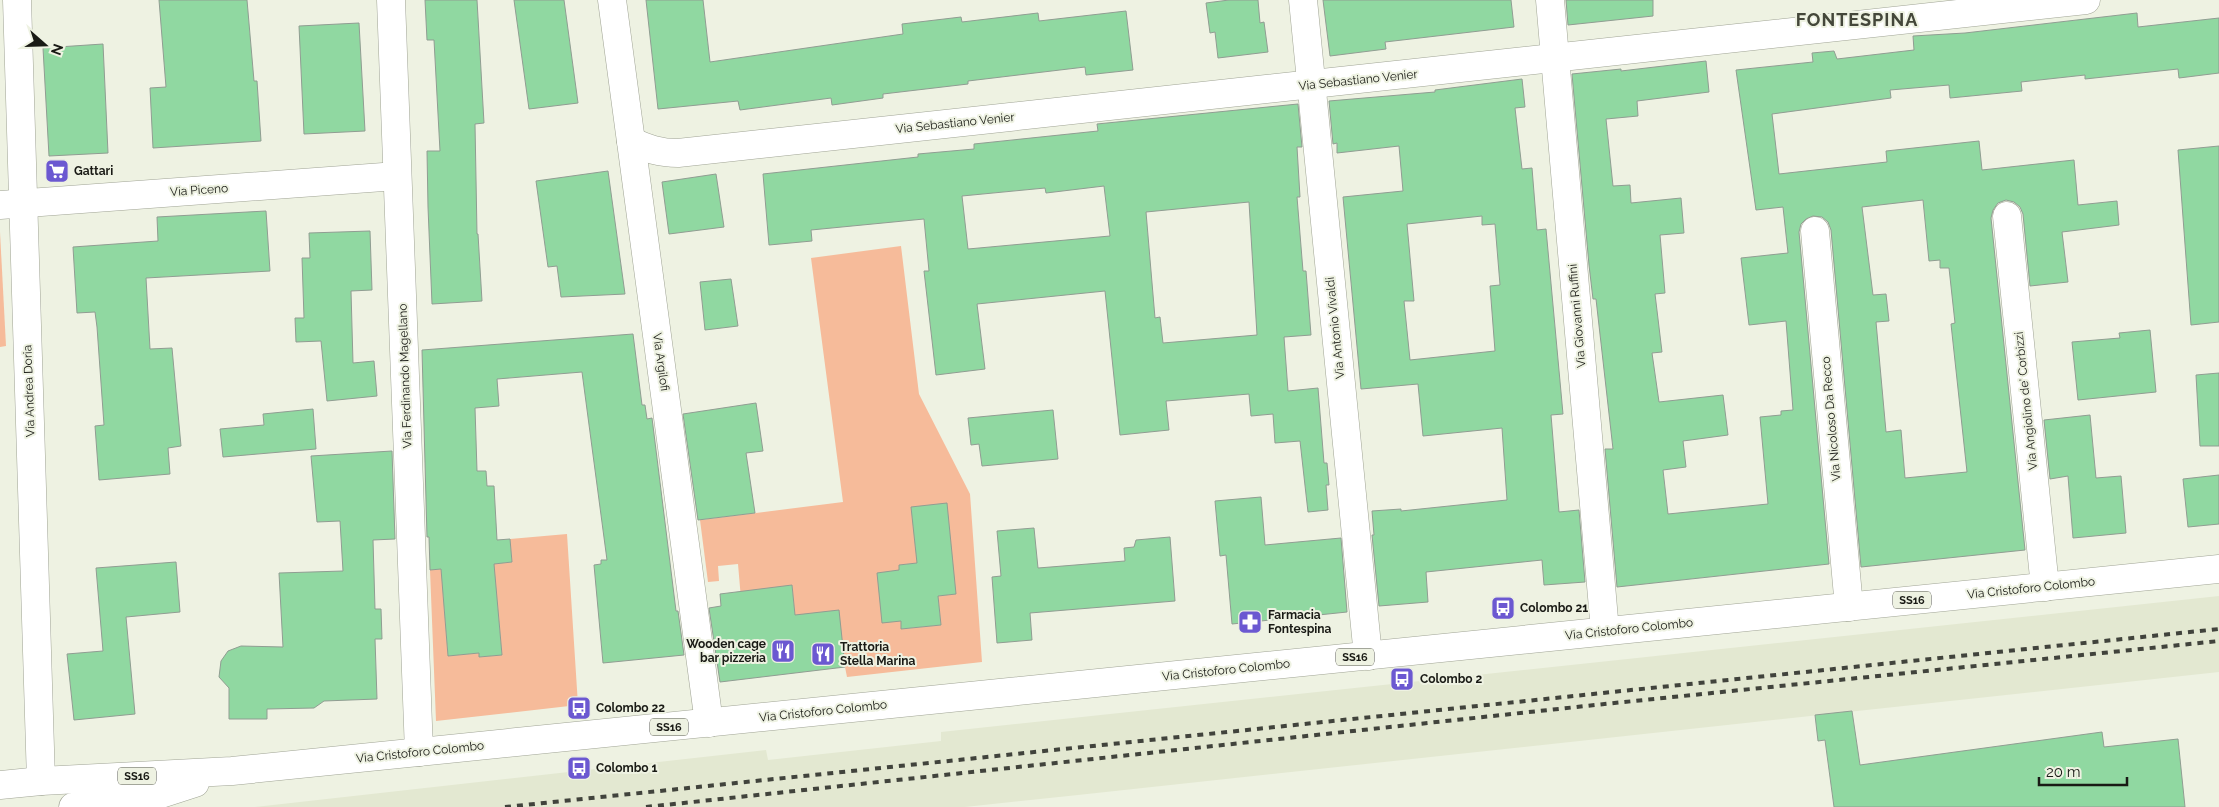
<svg xmlns="http://www.w3.org/2000/svg" width="2219" height="807" viewBox="0 0 2219 807" font-family="Raleway,sans-serif">
	<rect width="100%" height="100%" fill="#eef2e2"/>
	<!-- built -->
	<path fill="#e3e8d1" d="M2219,596V672L1078,795L965,807H255L766,750L768,760L941,741V732Z"/>
	<!-- green -->
	<g fill="#f6bb9a" fill-rule="evenodd">
		<path d="M0,232L6,346L0,347Z"/>
		<path d="M901,246L919,394L970,494L982,662L847,677L845,667L795,615L792,585L741,599L738,564L718,566L719,581L708,582L700,520L843,502L811,258ZM917,563L955,594L938,596L941,625L902,629L899,565Z"/>
		<path d="M567,534L578,705L436,721L430,570L512,562L510,539ZM478,589L480,601L497,599L502,655L479,657V653L448,656L443,592Z"/>
	</g>
	<!-- building -->
	<g fill="#90d8a1" stroke="#909d92" fill-rule="evenodd">
		<path d="M159,0H247L254,81H257L261,141L153,148L150,88L166,87Z"/>
		<path d="M425,0H477L484,123L475,124L477,234H478L482,301L432,304L428,207L427,151H440L434,40H427Z"/>
		<path d="M514,0H564L578,103L529,109Z"/>
		<path d="M646,0H703L710,62L903,34L902,24L961,17L962,22L1038,13L1039,21L1126,11L1133,70L1086,75L1085,67L968,81V84L883,94V98L832,105L831,98L740,110L738,101L658,109Z"/>
		<path d="M1229,0H1258L1260,23L1264,22L1268,52L1218,58L1215,32L1210,33L1206,3Z"/>
		<path d="M1323,0H1511L1514,27L1385,42L1386,49L1330,56Z"/>
		<path d="M1566,0H1653V16L1568,25Z"/>
		<path d="M2137,13L2138,27L2219,18V73L2179,78L2178,69L2085,79V75L2021,82L2022,91L1950,98L1949,85L1890,90L1891,98L1772,114L1779,174L1887,162L1886,151L1979,141L1982,170L2074,160L2078,205L2117,201L2119,225L2062,232L2068,282L2030,286L2023,214L2020,207L2014,202L2006,200L1998,203L1993,210L1991,218L2025,550L1861,567L1831,230L1828,222L1822,217L1813,216L1806,219L1801,224L1799,232L1829,564L1617,587L1605,449H1613L1596,299H1593L1589,265L1572,74L1621,69V71L1706,61L1709,92L1637,101L1638,116L1606,119L1613,186L1630,185L1631,203L1681,198L1684,233L1660,235L1665,293L1655,294L1662,352L1652,353L1659,402L1723,395L1728,435L1683,441L1686,467L1663,470L1668,514L1768,504L1760,417L1781,415V411L1793,410L1786,321L1749,325L1741,258L1788,253L1783,207L1756,210L1736,70L1813,62L1812,53L1834,51L1837,59L1914,50L1913,36L1965,33ZM1923,200L1929,261L1940,260V268H1949L1955,323L1951,324L1967,472L1905,478L1901,430L1886,432L1876,322L1889,321L1886,294L1873,295L1862,207Z"/>
		<path d="M359,23L365,131L304,134L299,26Z"/>
		<path d="M103,44L108,153L49,156L43,48Z"/>
		<path d="M1522,79L1525,107L1515,108L1522,169L1532,168L1537,230L1546,229L1563,414L1551,415L1559,512L1579,510L1585,582L1544,585L1542,560L1426,572L1428,602L1379,606L1372,535H1374L1372,511L1401,509V511L1507,500L1502,428L1423,436L1418,384L1361,389L1343,197L1403,191L1399,146L1337,153V143L1333,144L1329,101L1435,92V90ZM1482,216V225L1495,224L1500,285L1490,286L1495,351L1410,360L1404,301H1414L1407,224Z"/>
		<path d="M1298,104L1302,147H1297L1300,197H1297L1303,271H1306L1311,335L1284,337L1288,391L1318,388L1324,463H1327L1329,485H1326L1328,510L1308,512L1300,441L1275,443L1273,414L1251,416L1249,394L1166,401L1169,430L1120,435L1105,291L977,304L985,369L936,375L924,271H929L924,219L811,230L812,241L769,245L763,174L918,157V154L974,149V144L1098,131L1097,124ZM1104,186L1110,236L968,249L962,196L1045,188L1046,193ZM1249,202L1257,335L1163,343L1160,317L1155,318L1146,212Z"/>
		<path d="M2219,146V322L2191,325L2178,150Z"/>
		<path d="M608,171L625,294L561,297L557,266L548,267L536,181Z"/>
		<path d="M716,174L724,227L669,234L662,182Z"/>
		<path d="M266,211L270,271L146,278L150,349L172,348L181,446L168,448L170,474L99,480L95,426L104,425L97,327L95,312L77,313L73,247L158,241L157,217Z"/>
		<path d="M370,231L372,290L351,291L353,363L374,361L377,396L327,401L321,341L296,342L295,318H304L302,258H310L309,233Z"/>
		<path d="M731,279L738,326L705,330L700,282Z"/>
		<path d="M2150,330L2156,392L2078,400L2072,342L2120,338L2119,333Z"/>
		<path d="M633,334L642,405H645L647,419L652,418L676,611H678L684,655L603,663L594,565L601,564V560H607L582,372L497,379L499,406L475,408L477,471H486L487,486H494L497,540L510,539L512,562L494,564L502,655L479,657V653L448,656L441,569L430,570L429,537H427L422,350Z"/>
		<path d="M2219,373V446H2200L2196,375Z"/>
		<path d="M756,403L763,451L746,453L755,513L698,520L683,414Z"/>
		<path d="M313,409L316,449L223,457L220,429L264,425L263,414Z"/>
		<path d="M1053,410L1058,459L982,466L979,444L971,445L968,418Z"/>
		<path d="M2090,415L2096,478L2121,476L2126,533L2073,538L2068,476L2050,479L2044,420Z"/>
		<path d="M392,451L395,539L373,540L375,609H381L382,639H375L377,699L324,701L314,708L267,709V719H229V688L219,677L221,661L228,651L241,646L283,647L279,573L343,571L340,521L317,522L311,456Z"/>
		<path d="M2219,475V524L2188,527L2183,479Z"/>
		<path d="M1261,497L1265,545L1341,538L1347,612L1232,624L1226,555L1220,556L1215,501Z"/>
		<path d="M947,503L956,594L938,596L941,625L901,629V621L882,623L877,573L899,570V565L917,563L911,507Z"/>
		<path d="M1034,528L1038,568L1125,561L1124,548L1134,547L1136,540L1170,537L1175,601L1030,613L1032,640L997,643L992,577L1001,576L997,531Z"/>
		<path d="M176,562L180,612L126,617L135,714L74,720L67,654L103,651L96,568Z"/>
		<path d="M792,585L795,615L839,610L845,667L720,682L709,608L721,606L720,594Z"/>
		<path d="M1852,711L1860,765L2102,732L2104,747L2178,739L2185,807H1834L1825,740L1818,741L1815,715Z"/>
	</g>
	<g fill="none" stroke-linecap="round" stroke-linejoin="round">
		<!-- minor casing -->
		<g stroke="#a0a495" stroke-width="29">
			<g id="minor">
				<path d="M17,0L41,781"/>
				<path d="M391,0L419,752"/>
				<path d="M612,0L709,723"/>
				<path d="M1303,0L1368,656"/>
				<path d="M1550,0L1605,631"/>
				<path d="M631,141C647,149 660,153 678,153L2086,0"/>
				<path d="M0,205L397,176"/>
				<path d="M2007,216L2045,587"/>
				<path d="M1815,231L1849,607"/>
			</g>
		</g>
		<!-- major casing -->
		<g stroke="#a0a495" stroke-width="29">
			<g id="major">
				<path d="M0,785L41,781L232,771L2219,569"/>
				<path d="M73,807L123,802"/>
				<path d="M105,807L142,800L195,783"/>
			</g>
		</g>
		<!-- minor -->
		<use href="#minor" stroke="#fff" stroke-width="28"/>
		<!-- major -->
		<use href="#major" stroke="#fff" stroke-width="28"/>
		<!-- rail -->
		<g stroke="#41433c" stroke-width="4" stroke-dasharray="6 6" stroke-linecap="butt">
			<path d="M505,807L2219,629"/>
			<path d="M646,807L1595,705L2219,641"/>
		</g>
	</g>
	<!-- icons -->
	<defs>
		<g id="supermarket-square" transform="scale(1.25)"><rect x="-9" y="-9" width="18" height="18" rx="4" fill="#6b58d1" stroke="#eef2e2"/><path d="M-6-5.5h2.5l.6 2H6L4.5 2H-2.5L-4.4-4H-6ZM-1.5 3.2a1.3 1.3 0 1 0 .1 0ZM3 3.2a1.3 1.3 0 1 0 .1 0Z" fill="#fff"/></g>
		<g id="bus-square" transform="scale(1.25)"><rect x="-9" y="-9" width="18" height="18" rx="4" fill="#6b58d1" stroke="#eef2e2"/><path d="M-5-6H5V4H4V6H2V4H-2V6H-4V4H-5ZM-3.5-4V0h7V-4ZM-3.5 1.2v1.5H-2V1.2ZM2 1.2v1.5H3.5V1.2Z" fill="#fff"/></g>
		<g id="pharmacy-square" transform="scale(1.25)"><rect x="-9" y="-9" width="18" height="18" rx="4" fill="#6b58d1" stroke="#eef2e2"/><path d="M-2-6h4v4h4v4h-4v4h-4v-4h-4v-4h4Z" fill="#fff"/></g>
		<g id="restaurant-square" transform="scale(1.25)"><rect x="-9" y="-9" width="18" height="18" rx="4" fill="#6b58d1" stroke="#eef2e2"/><path d="M-5-6h1v4h1v-4h1v4h1v-4h1v5L-1.5 .5V6h-2V.5L-5-1ZM5-6V6H3V1.5H1.5Q1.5-4 5-6Z" fill="#fff"/></g>
	</defs>
	<g fill-rule="evenodd">
		<use href="#supermarket-square" x="57" y="171"/>
		<use href="#bus-square" x="1503" y="608"/>
		<use href="#pharmacy-square" x="1250" y="622"/>
		<use href="#restaurant-square" x="783" y="651"/>
		<use href="#restaurant-square" x="823" y="654"/>
		<use href="#bus-square" x="1402" y="679"/>
		<use href="#bus-square" x="579" y="708"/>
		<use href="#bus-square" x="579" y="768"/>
	</g>
	<g text-anchor="middle" stroke-width="4" stroke-linejoin="round" paint-order="stroke">
		<!-- shield labels -->
		<g fill="#eef2e2" stroke="#595b52" stroke-width="1">
			<rect x="1893" y="591.5" width="38" height="17" rx="4"/>
			<rect x="1336" y="648.5" width="38" height="17" rx="4"/>
			<rect x="650" y="718.5" width="38" height="17" rx="4"/>
			<rect x="118" y="767.5" width="38" height="17" rx="4"/>
		</g>
		<g font-size="11" font-weight="bold" fill="#191a15">
			<text x="1912" y="604">SS16</text>
			<text x="1355" y="661">SS16</text>
			<text x="669" y="731">SS16</text>
			<text x="137" y="780">SS16</text>
		</g>
		<!-- street labels -->
		<g font-size="12" fill="#191a15" stroke="#eef2e2">
			<text transform="translate(1358 80) rotate(-6)" y="4">Via Sebastiano Venier</text>
			<text transform="translate(955 123) rotate(-6)" y="4">Via Sebastiano Venier</text>
			<text transform="translate(199 190) rotate(-4)" y="4">Via Piceno</text>
			<text transform="translate(1577 316) rotate(-95)" y="4">Via Giovanni Ruffini</text>
			<text transform="translate(1335 328) rotate(-96)" y="4">Via Antonio Vivaldi</text>
			<text transform="translate(661 362) rotate(82)" y="4">Via Argilofi</text>
			<text transform="translate(405 376) rotate(-92)" y="4">Via Ferdinando Magellano</text>
			<text transform="translate(29 391) rotate(-92)" y="4">Via Andrea Doria</text>
			<text transform="translate(2026 401) rotate(-96)" y="4">Via Angiolino de' Corbizzi</text>
			<text transform="translate(1831 419) rotate(-95)" y="4">Via Nicoloso Da Recco</text>
			<text transform="translate(2031 588) rotate(-6)" y="4">Via Cristoforo Colombo</text>
			<text transform="translate(1629 629) rotate(-6)" y="4">Via Cristoforo Colombo</text>
			<text transform="translate(1226 670) rotate(-6)" y="4">Via Cristoforo Colombo</text>
			<text transform="translate(823 711) rotate(-6)" y="4">Via Cristoforo Colombo</text>
			<text transform="translate(420 752) rotate(-6)" y="4">Via Cristoforo Colombo</text>
		</g>
		<!-- poi labels -->
		<g font-size="12" font-weight="bold" fill="#191a15" stroke="#eef2e2" text-anchor="start">
			<text x="74" y="175">Gattari</text>
			<text x="1520" y="612">Colombo 21</text>
			<text x="1268" y="619">Farmacia<tspan x="1268" dy="14">Fontespina</tspan></text>
			<text x="766" y="648" text-anchor="end">Wooden cage<tspan x="766" dy="14">bar pizzeria</tspan></text>
			<text x="840" y="651">Trattoria<tspan x="840" dy="14">Stella Marina</tspan></text>
			<text x="1420" y="683">Colombo 2</text>
			<text x="596" y="712">Colombo 22</text>
			<text x="596" y="772">Colombo 1</text>
		</g>
		<!-- district labels -->
		<g font-size="18" font-weight="bold" letter-spacing="1" fill="#44473a" stroke="#eef2e2">
			<text x="1857" y="26">FONTESPINA</text>
		</g>
	</g>
	<!-- north arrow -->
	<g transform="translate(45 45) rotate(110)" stroke="#eef2e2" stroke-width="4" paint-order="stroke">
	<path d="M0-4L9 19L0 12L-9 19Z" fill="#191a15"/>
	<text y="-8" font-size="14" font-weight="bold" text-anchor="middle" fill="#191a15">N</text>
	</g>
	<!-- scale -->
	<path d="M2039 777v8h88v-8" fill="none" stroke="#191a15" stroke-width="2.5"/>
	<text x="2046" y="777" font-size="15" fill="#191a15" stroke="#eef2e2" stroke-width="4" paint-order="stroke">20 m</text>
</svg>
